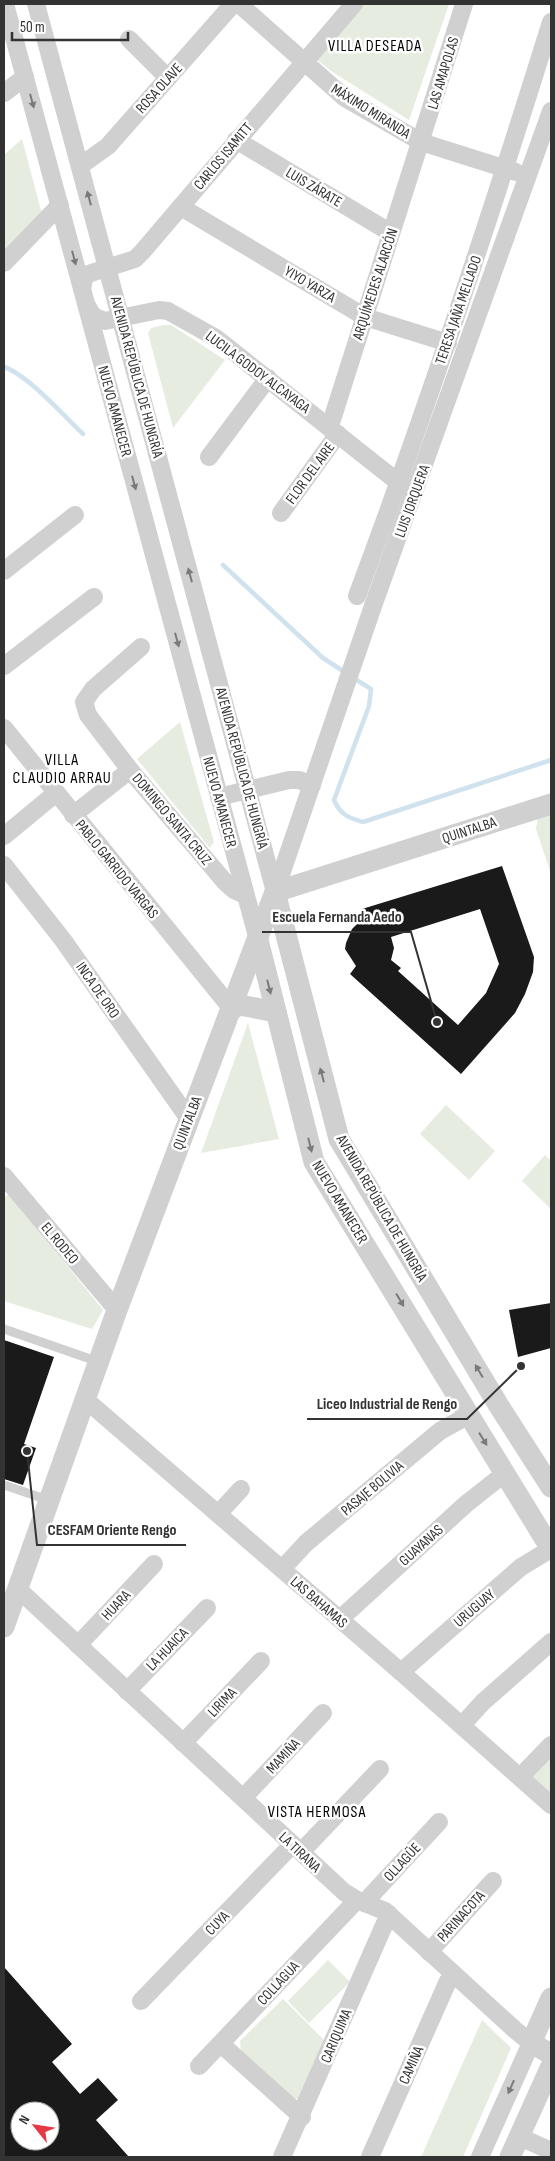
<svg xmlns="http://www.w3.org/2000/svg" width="555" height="2161" viewBox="0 0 555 2161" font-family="'Sofia Sans Condensed',sans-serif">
	<rect width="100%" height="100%" fill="#fff"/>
	<!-- green -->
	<g fill="#e6ecdf">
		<path d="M363,4H449L409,120L331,71L315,58Z"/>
		<path d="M22,139L43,218L4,256V155Z"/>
		<path d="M163,325H171L225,360L173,428L148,333L151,328Z"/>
		<path d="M180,722L214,842L210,848L137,759Z"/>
		<path d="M551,812V874L536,829L538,817Z"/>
		<path d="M248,1023L279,1139L201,1153Z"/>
		<path d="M446,1105L495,1151L469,1180L420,1134Z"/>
		<path d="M545,1155L551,1161V1209L522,1181Z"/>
		<path d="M9,1194L103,1310L92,1329L4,1301V1198Z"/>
		<path d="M551,1755V1794L528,1774Z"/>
		<path d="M328,1960L350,1982L309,2023L288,2001Z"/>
		<path d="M283,1999L327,2043L301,2099H293L241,2053L240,2041Z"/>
		<path d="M482,2020L511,2048L463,2157H421Z"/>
	</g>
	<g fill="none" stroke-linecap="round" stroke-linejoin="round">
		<!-- stream -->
		<g stroke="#cfe2ee" stroke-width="4.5">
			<path d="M4,367C28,375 64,416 83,434"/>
			<path d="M223,565L323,658L346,673"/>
			<path d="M352,677L371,689L369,706L334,800C340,814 348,818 363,822L551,760"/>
		</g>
	</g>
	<!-- building -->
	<g fill="#1a1a1a" fill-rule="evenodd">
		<path d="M502,866L534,957L533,972L525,994L515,1013L461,1074L350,974L356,966L345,949L346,943L352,929L364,917L362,909ZM480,909L499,964L486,993L458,1025L398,971L401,968L391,960L394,948L391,937Z"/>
		<path d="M551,1303V1348L518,1357L509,1310Z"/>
		<path d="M4,1340L54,1357L24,1444L36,1448L23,1485L4,1479Z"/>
		<path d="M4,1967L72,2044L52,2062L80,2094L98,2078L118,2100L96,2120L129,2157H4ZM20,2111H50V2141H20Z"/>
	</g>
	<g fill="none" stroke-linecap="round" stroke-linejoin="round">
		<!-- service -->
		<g stroke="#d0d0d0" stroke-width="9">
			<path d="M4,1329L99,1362"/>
			<path d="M4,1485L48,1500"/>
		</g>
		<!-- minor -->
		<g stroke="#d0d0d0" stroke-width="18">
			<path d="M5,4L258,940"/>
			<path d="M36,4L275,892"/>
			<path d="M239,4L345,98L421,142L516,172"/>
			<path d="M129,39L168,78"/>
			<path d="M4,93L25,77"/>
			<path d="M236,140L391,233"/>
			<path d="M80,166L108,146L233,4"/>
			<path d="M181,207L365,317L448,343"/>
			<path d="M4,263L60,205"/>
			<path d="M82,289L84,279L88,274L135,259L142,252L354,4"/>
			<path d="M87,306L93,316L105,321L159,310L168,311L216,338L399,483L408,489"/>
			<path d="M330,426L464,4"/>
			<path d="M209,457L268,378"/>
			<path d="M281,513L338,434"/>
			<path d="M4,571L75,515"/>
			<path d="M357,596C428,406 491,215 551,22"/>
			<path d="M141,647L93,689L84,702L88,715L130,770L225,882L234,890L245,895"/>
			<path d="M4,666L94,597"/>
			<path d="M4,728L232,1009"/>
			<path d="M219,797L289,780H299L312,785"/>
			<path d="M73,815L130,770"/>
			<path d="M4,836L56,793"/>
			<path d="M4,865L63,940L189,1119"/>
			<path d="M275,892L373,606L551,111"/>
			<path d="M4,1176L117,1310"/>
			<path d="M86,1400L401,1672L551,1805"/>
			<path d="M218,1514L241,1489"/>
			<path d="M282,1569L306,1543L440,1431L469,1415"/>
			<path d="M18,1589L344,1892L357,1900L385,1911L514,2029L531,2043L480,2157"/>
			<path d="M340,1619L466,1504L504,1474"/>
			<path d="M78,1645L154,1564"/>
			<path d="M401,1672L521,1567L551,1549"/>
			<path d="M127,1691L207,1608"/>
			<path d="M462,1725L483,1702L551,1642"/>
			<path d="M183,1743L261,1661"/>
			<path d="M521,1776L551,1745"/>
			<path d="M243,1798L323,1713"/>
			<path d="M301,1852L380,1769"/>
			<path d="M364,1903L439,1822"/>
			<path d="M429,1952L493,1881"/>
			<path d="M141,2001L292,1845"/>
			<path d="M221,2044L302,2117"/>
			<path d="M199,2066L357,1900"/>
			<path d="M520,2137L551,2151"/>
			<path d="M282,2157L389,1914"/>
			<path d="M370,2157L448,1981L455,1976"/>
		</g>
		<!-- tertiary -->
		<g stroke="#d0d0d0" stroke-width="21">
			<path d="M275,892L339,1139L499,1406L551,1487"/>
			<path d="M275,892L551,804"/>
			<path d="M258,940L314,1162L551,1549"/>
			<path d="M232,1009L240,1005L276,1012"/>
			<path d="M4,1627L117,1310L275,892"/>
			<path d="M551,1998L531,2043L551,2054"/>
			<path d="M510,2157L551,2066"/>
		</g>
	</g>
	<!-- one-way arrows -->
	<defs><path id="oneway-solid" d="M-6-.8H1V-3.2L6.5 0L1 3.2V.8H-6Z" transform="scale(1.25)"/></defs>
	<g fill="#7a7a7a">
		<use href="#oneway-solid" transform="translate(32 101) rotate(75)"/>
		<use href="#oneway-solid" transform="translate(89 198) rotate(-105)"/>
		<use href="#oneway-solid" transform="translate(74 258) rotate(75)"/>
		<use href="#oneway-solid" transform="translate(134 483) rotate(75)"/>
		<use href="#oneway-solid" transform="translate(190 575) rotate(-105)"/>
		<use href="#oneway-solid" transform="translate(177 640) rotate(75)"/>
		<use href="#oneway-solid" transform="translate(269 987) rotate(76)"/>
		<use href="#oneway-solid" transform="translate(322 1075) rotate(-105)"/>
		<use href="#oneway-solid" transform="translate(310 1145) rotate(76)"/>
		<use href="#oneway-solid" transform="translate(400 1300) rotate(59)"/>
		<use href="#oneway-solid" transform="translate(479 1371) rotate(-121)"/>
		<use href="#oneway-solid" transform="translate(483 1439) rotate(58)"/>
		<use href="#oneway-solid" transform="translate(511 2087) rotate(114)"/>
	</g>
	<g text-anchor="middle" stroke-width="5" stroke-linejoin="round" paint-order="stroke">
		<!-- street labels -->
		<g font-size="15" fill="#333" stroke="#fff">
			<text transform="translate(443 73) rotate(-73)" y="5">LAS AMAPOLAS</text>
			<text transform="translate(159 88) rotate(-48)" y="5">ROSA OLAVE</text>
			<text transform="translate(371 111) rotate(32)" y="5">MÁXIMO MIRANDA</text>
			<text transform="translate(223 156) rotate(-50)" y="5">CARLOS ISAMITT</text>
			<text transform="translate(314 187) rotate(31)" y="5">LUIS ZÁRATE</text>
			<text transform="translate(310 284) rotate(31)" y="5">YIYO YARZA</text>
			<text transform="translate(375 284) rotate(-72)" y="5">ARQUÍMEDES ALARCÓN</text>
			<text transform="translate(458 310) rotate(-71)" y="5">TERESA JAÑA MELLADO</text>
			<text transform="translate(258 372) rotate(37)" y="5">LUCILA GODOY ALCAYAGA</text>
			<text transform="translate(137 377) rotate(75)" y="5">AVENIDA REPÚBLICA DE HUNGRÍA</text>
			<text transform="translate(115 411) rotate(75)" y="5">NUEVO AMANECER</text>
			<text transform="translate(310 473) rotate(-54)" y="5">FLOR DEL AIRE</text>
			<text transform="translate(412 501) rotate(-70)" y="5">LUIS JORQUERA</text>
			<text transform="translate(242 768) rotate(75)" y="5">AVENIDA REPÚBLICA DE HUNGRÍA</text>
			<text transform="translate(220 802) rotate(75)" y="5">NUEVO AMANECER</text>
			<text transform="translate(172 819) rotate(50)" y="5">DOMINGO SANTA CRUZ</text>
			<text transform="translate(469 830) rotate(-18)" y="5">QUINTALBA</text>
			<text transform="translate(117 869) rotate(51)" y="5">PABLO GARRIDO VARGAS</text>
			<text transform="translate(98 990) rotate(55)" y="5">INCA DE ORO</text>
			<text transform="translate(187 1123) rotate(-69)" y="5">QUINTALBA</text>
			<text transform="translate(340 1202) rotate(59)" y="5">NUEVO AMANECER</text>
			<text transform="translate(382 1208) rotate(60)" y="5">AVENIDA REPÚBLICA DE HUNGRÍA</text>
			<text transform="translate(60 1243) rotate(50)" y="5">EL RODEO</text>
			<text transform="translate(372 1488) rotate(-40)" y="5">PASAJE BOLIVIA</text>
			<text transform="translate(421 1545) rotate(-42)" y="5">GUAYANAS</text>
			<text transform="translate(319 1602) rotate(41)" y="5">LAS BAHAMAS</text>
			<text transform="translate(116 1605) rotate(-47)" y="5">HUARA</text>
			<text transform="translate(474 1608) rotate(-41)" y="5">URUGUAY</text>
			<text transform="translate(167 1649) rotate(-46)" y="5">LA HUAICA</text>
			<text transform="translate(222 1702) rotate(-46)" y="5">LIRIMA</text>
			<text transform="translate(283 1756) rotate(-47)" y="5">MAMIÑA</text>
			<text transform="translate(300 1852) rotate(43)" y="5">LA TIRANA</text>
			<text transform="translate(402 1862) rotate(-47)" y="5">OLLAGÜE</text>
			<text transform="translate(461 1916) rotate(-48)" y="5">PARINACOTA</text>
			<text transform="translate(217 1923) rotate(-46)" y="5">CUYA</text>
			<text transform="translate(278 1983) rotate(-47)" y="5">COLLAGUA</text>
			<text transform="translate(336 2036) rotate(-67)" y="5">CARIQUIMA</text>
			<text transform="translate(411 2065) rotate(-66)" y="5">CAMIÑA</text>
		</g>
		<!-- neighbourhood labels -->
		<g font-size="16" letter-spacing="1" fill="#000" stroke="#fff">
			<text x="375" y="51">VILLA DESEADA</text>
			<text x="62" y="765">VILLA<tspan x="62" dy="18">CLAUDIO ARRAU</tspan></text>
			<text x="317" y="1817">VISTA HERMOSA</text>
		</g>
	</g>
	<!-- callouts -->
	<path fill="none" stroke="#333" stroke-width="2" d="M437 1022L411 932H262M521 1366L467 1419H307M27 1451L37 1545H186"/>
	<g fill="#333" stroke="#fff" stroke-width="2">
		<circle cx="437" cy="1022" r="5"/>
		<circle cx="521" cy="1366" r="5"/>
		<circle cx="27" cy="1451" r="5"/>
	</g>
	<g font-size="16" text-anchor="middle" font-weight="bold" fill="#333" stroke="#fff" stroke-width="5" stroke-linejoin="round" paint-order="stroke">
		<text x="337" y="922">Escuela Fernanda Aedo</text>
		<text x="387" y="1409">Liceo Industrial de Rengo</text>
		<text x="112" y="1535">CESFAM Oriente Rengo</text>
	</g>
	<!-- border -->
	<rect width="555" height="2161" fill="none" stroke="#333333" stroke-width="10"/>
	<!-- north arrow -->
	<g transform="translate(35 2126) rotate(300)"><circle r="24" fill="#ffffff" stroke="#adadad"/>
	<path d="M0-4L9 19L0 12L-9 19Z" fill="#e63946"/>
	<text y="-8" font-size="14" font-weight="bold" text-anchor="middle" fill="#333333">N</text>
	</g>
	<!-- scale -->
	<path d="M12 32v8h116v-8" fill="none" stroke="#333333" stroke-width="2.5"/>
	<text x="20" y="32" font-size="15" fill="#333333" stroke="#ffffff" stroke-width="4" paint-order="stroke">50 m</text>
</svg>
